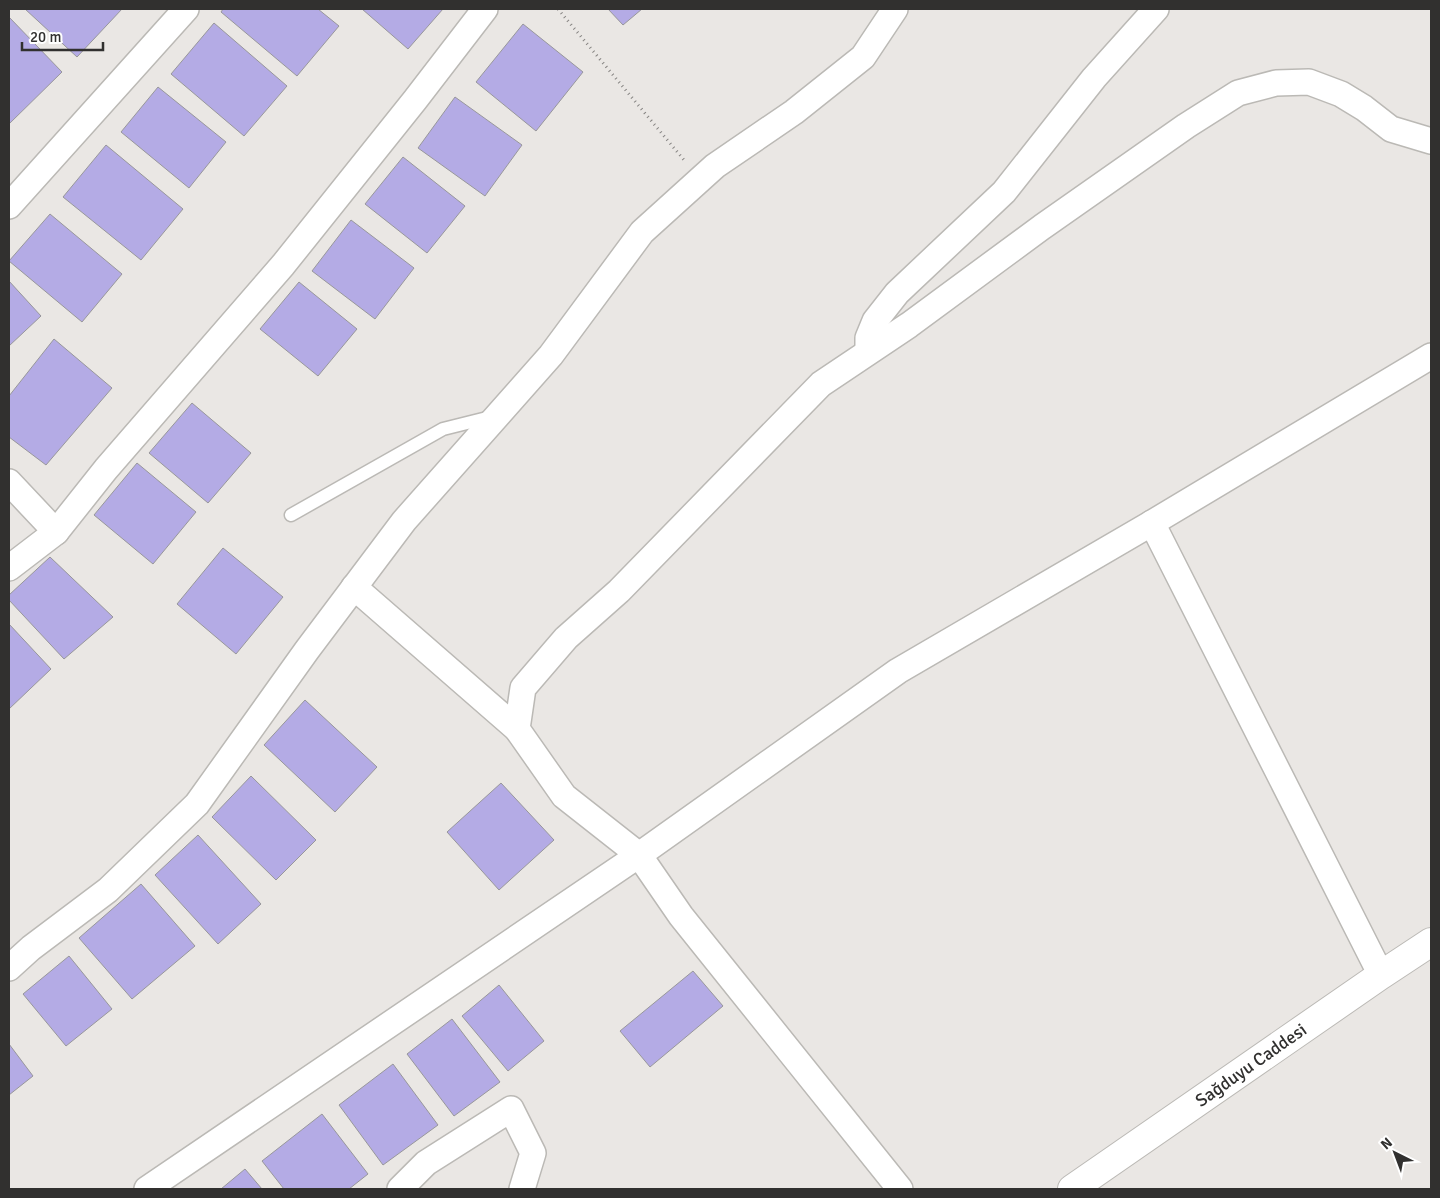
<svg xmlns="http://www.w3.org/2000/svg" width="1440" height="1198" viewBox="0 0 1440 1198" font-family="Signika,sans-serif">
	<rect width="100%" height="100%" fill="#eae7e4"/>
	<!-- building -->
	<g fill="#b4abe5" stroke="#98979b">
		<path d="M25,9H122L77,57Z"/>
		<path d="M223,9H318L339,26L297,76L221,12Z"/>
		<path d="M362,9H443L408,49Z"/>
		<path d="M608,9H642L623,25Z"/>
		<path d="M9,17L62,72L9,124Z"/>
		<path d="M214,23L287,86L244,136L171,74Z"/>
		<path d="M523,24L583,72L536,131L476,82Z"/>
		<path d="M158,87L226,142L189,188L121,132Z"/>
		<path d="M455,97L522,145L485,196L418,148Z"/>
		<path d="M106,145L183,209L141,260L63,197Z"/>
		<path d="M403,157L465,206L427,253L365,204Z"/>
		<path d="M50,214L122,274L82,322L9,261Z"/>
		<path d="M351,220L414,268L375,319L312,271Z"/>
		<path d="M9,281L41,316L9,346Z"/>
		<path d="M299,282L357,329L318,376L260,329Z"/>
		<path d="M54,339L112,388L46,465L9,437V396Z"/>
		<path d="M192,403L251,453L208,503L149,453Z"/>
		<path d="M137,463L196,512L153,564L94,515Z"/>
		<path d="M223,548L283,597L236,654L177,604Z"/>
		<path d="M50,557L113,617L64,659L9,600V595Z"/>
		<path d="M9,624L51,669L9,709Z"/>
		<path d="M305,700L377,767L335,812L264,745Z"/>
		<path d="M251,776L316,840L276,880L212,817Z"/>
		<path d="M501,783L554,840L499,890L447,832Z"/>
		<path d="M198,835L261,904L218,944L155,875Z"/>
		<path d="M141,884L195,946L132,999L79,938Z"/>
		<path d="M69,956L112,1009L66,1046L23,994Z"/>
		<path d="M693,971L723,1006L650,1067L620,1031Z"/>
		<path d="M499,985L544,1041L508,1071L462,1016Z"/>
		<path d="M452,1019L500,1082L454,1116L407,1054Z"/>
		<path d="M9,1044L33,1076L9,1095Z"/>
		<path d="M393,1064L438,1125L383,1165L339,1105Z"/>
		<path d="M322,1114L368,1174L349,1189H284L262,1161Z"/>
		<path d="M245,1169L262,1189H221Z"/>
	</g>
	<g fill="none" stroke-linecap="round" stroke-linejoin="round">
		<!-- lane casing -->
		<g stroke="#bbb9b5" stroke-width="15">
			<path id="lane" d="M291,515L443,429L491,417"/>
		</g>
		<!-- street casing -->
		<g stroke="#bbb9b5" stroke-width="28">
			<g id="street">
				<path d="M9,206L186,9"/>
				<path d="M868,351V338L875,321L897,293L1004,192L1094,78L1156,9"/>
				<path d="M9,482L56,532"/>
				<path d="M1152,523L1381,975"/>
				<path d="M9,568L56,532L106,469L283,265L415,100L485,9"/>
				<path d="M354,587L517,729"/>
				<path d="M9,968L31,948L108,890L197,804L307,650L404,521L551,355L642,232L715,166L794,112L863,57L895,9"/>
				<path d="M147,1189L639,855L898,671L1152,523L1431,356"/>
				<path d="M400,1189L426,1163L511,1109L533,1153L522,1189"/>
				<path d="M900,1189L681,916L639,855L564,796L517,729L523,688L566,638L619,591L821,384L909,325L1042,227L1186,126L1238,93L1276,83L1309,82L1341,94L1364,108L1391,129L1431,141"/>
			</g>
		</g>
		<!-- secondary casing -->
		<g stroke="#bbb9b5" stroke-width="30">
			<path id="secondary" d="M1072,1189L1381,975L1431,942"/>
		</g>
		<!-- path -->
		<path stroke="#868482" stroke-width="3" stroke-dasharray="1 4" stroke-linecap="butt" d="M558,9L684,160"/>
		<!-- lane -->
		<use href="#lane" stroke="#fff" stroke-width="12"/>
		<!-- street -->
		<use href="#street" stroke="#fff" stroke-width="25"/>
		<!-- secondary -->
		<use href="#secondary" stroke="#fff" stroke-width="28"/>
	</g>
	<g text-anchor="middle" stroke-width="4" stroke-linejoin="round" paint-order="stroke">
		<!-- street labels -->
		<g font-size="18" fill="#31302f" stroke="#fff">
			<text transform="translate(1251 1065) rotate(-35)" y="6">Sağduyu Caddesi</text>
		</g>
	</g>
	<!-- border -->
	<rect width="1440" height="1198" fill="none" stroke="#31302f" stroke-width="20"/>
	<!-- north arrow -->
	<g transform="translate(1395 1153) rotate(318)" stroke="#ffffff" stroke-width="4" paint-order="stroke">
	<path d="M0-4L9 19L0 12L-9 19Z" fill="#31302f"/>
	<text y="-8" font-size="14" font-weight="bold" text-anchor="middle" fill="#31302f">N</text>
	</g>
	<!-- scale -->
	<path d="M22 42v8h81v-8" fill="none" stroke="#31302f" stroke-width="2.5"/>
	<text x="30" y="42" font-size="15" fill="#31302f" stroke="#ffffff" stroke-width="4" paint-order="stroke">20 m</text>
</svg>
